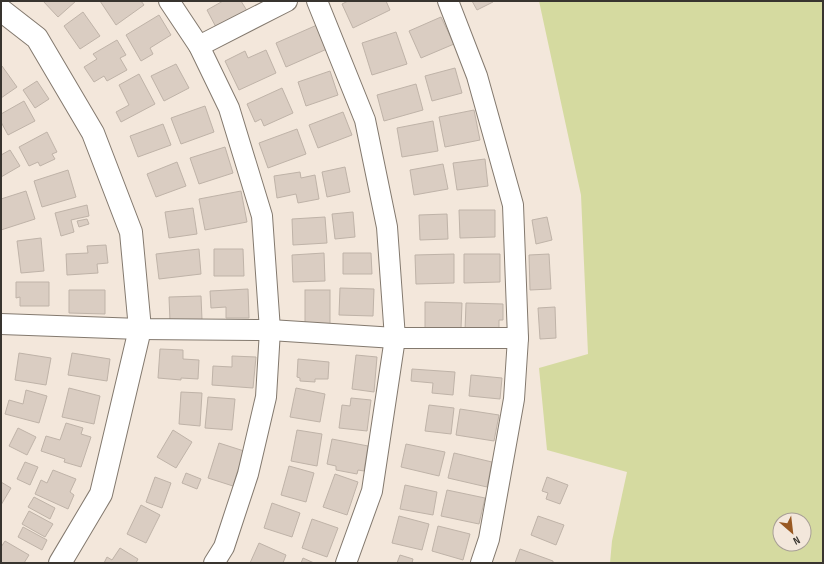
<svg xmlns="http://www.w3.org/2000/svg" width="824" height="564" viewBox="0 0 824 564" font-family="'Sofia Sans Condensed',sans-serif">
	<rect width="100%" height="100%" fill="#f3e7db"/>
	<!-- green -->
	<path fill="#d5daa0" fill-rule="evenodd" d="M539,1H823V563H610L612,541L627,472L547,450L539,368L588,354L581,195ZM780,520H804V544H780Z"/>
	<!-- building -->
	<g fill="#dacdc2" stroke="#bfb3a8">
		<path d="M43,1H76L58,17Z"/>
		<path d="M100,1H141L144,5L116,25Z"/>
		<path d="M223,1H241L249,14L218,31L207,10Z"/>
		<path d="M348,1H386L390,10L353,28L342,4Z"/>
		<path d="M472,1H493V2L477,10Z"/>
		<path d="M83,12L100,36L80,49L64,26Z"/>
		<path d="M159,15L171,35L150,48L153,54L141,61L126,35Z"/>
		<path d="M441,17L454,44L421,58L409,31Z"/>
		<path d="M317,25L327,49L286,67L276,43Z"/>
		<path d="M396,32L407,64L372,75L362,43Z"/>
		<path d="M117,40L126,55L120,58L127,70L107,81L104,76L94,82L84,67L97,59L93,54Z"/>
		<path d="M266,50L276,73L239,90L225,61L245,51L248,58Z"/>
		<path d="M176,64L189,88L164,101L151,76Z"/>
		<path d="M2,66L17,87L1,98V67Z"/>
		<path d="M455,68L462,93L432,101L425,76Z"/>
		<path d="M330,71L338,95L306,106L298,82Z"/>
		<path d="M139,74L155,104L121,122L116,112L129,105L119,85Z"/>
		<path d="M37,81L49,99L35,108L23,90Z"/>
		<path d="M416,84L423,110L384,121L377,95Z"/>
		<path d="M282,88L293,113L264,126L261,119L255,122L247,104Z"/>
		<path d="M24,101L35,121L8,135L1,122V114Z"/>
		<path d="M205,106L214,132L181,144L171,118Z"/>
		<path d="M474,110L480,140L445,147L439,117Z"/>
		<path d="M343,112L352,135L318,148L309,125Z"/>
		<path d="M433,121L438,151L402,157L397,128Z"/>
		<path d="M163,124L171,145L138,157L130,136Z"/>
		<path d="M297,129L306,154L268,168L259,143Z"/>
		<path d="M47,132L57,152L52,154L55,159L40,166L38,162L29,166L19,147Z"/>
		<path d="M225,147L233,173L199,184L190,158Z"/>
		<path d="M10,150L20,166L1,177V155Z"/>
		<path d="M485,159L488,186L457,190L453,163Z"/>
		<path d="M177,162L186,186L156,197L147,174Z"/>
		<path d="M443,164L448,189L414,195L410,170Z"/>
		<path d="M345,167L350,192L327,197L322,172Z"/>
		<path d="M68,170L76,197L42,207L34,181Z"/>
		<path d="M300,172L301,178L315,175L319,199L298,203L296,194L277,198L274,176Z"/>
		<path d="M26,191L35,219L1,230V199Z"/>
		<path d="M241,191L247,222L205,230L199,199Z"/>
		<path d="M87,205L89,216L71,220L74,232L61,236L55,213Z"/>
		<path d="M193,208L197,234L169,238L165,212Z"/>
		<path d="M459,210H495V237L460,238Z"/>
		<path d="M353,212L355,237L335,239L332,214Z"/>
		<path d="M447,214L448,239L420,240L419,215Z"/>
		<path d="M325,217L327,243L293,245L292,219Z"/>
		<path d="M547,217L552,240L536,244L532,220Z"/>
		<path d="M87,219L89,224L79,227L77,221Z"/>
		<path d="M41,238L44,271L21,273L17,241Z"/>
		<path d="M106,245L108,263L97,264L98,273L67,275L66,254L88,253L87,246Z"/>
		<path d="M199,249L201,274L159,279L156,254Z"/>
		<path d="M214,249H243L244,276H214Z"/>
		<path d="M324,253L325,281L293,282L292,255Z"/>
		<path d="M343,253H371L372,274H343Z"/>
		<path d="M454,254V283L416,284L415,255Z"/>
		<path d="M464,254H500V282L464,283Z"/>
		<path d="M549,254L551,289L530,290L529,255Z"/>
		<path d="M16,282H49V306H20V297L16,298Z"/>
		<path d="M340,288L374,289L373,316L339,315Z"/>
		<path d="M248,289L249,318H226V307L211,308L210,291Z"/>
		<path d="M69,290H105V314L69,313Z"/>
		<rect x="305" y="290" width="25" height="35"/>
		<path d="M201,296L202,320L170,321L169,297Z"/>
		<path d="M425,302L462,303L461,329L425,328Z"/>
		<path d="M466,303L503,304V320H499V332L465,331Z"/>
		<path d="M555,307L556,338L540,339L538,308Z"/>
		<path d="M160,349L183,350V359L199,360L198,379L181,378V380L158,378Z"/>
		<path d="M19,353L51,358L46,385L15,380Z"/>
		<path d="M72,353L110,359L107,381L68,375Z"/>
		<path d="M356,355L377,357L374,392L352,389Z"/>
		<path d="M232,356L256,357L253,388L212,385L213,366L232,367Z"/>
		<path d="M298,359L329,362L328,379H315V382L300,381V378L297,377Z"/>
		<path d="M412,369L455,372L453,395L432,393L433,383L411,381Z"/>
		<path d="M471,375L502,378L500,399L469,396Z"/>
		<path d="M69,388L100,396L94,424L62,417Z"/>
		<path d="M296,388L325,394L320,422L290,417Z"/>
		<path d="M26,390L47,396L39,423L5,414L9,400L23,404Z"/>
		<path d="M181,392L202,393L200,426L179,424Z"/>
		<path d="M208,397L235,399L232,430L205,428Z"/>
		<path d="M351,398L371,400L367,431L339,428L342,405L350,406Z"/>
		<path d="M429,405L454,408L451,434L425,431Z"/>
		<path d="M460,409L499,415L494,441L456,435Z"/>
		<path d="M66,423L83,428L81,434L91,437L81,467L64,462L65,459L41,451L46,436L60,440Z"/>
		<path d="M18,428L36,437L27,455L9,446Z"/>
		<path d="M173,430L192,442L176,468L157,457Z"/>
		<path d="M297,430L322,434L317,466L291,461Z"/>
		<path d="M332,439L368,446L364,471L358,470L357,474L336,470V466L327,464Z"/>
		<path d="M219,443L244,451L233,486L208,478Z"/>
		<path d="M406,444L445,452L439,476L401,467Z"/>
		<path d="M454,453L492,462L487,487L448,478Z"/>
		<path d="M25,462L38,467L30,485L17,479Z"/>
		<path d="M289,466L314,473L306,502L281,495Z"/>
		<path d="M53,470L76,479L70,492L74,495L68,509L35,494L41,480L47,483Z"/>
		<path d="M186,473L201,479L197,489L182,483Z"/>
		<path d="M335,474L358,482L347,515L323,507Z"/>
		<path d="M155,477L171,483L162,508L146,502Z"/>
		<path d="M547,477L568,485L560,504L546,499L548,493L542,491Z"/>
		<path d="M1,482L11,488L1,505Z"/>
		<path d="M405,485L437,492L433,515L400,509Z"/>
		<path d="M447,490L485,498L479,524L441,516Z"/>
		<path d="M34,497L55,508L50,519L28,507Z"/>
		<path d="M272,503L300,513L292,537L264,528Z"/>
		<path d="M141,505L160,515L146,543L127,534Z"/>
		<path d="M29,511L53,524L45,537L22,524Z"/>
		<path d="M399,516L429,524L422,550L392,543Z"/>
		<path d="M538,516L564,525L556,545L531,535Z"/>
		<path d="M312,519L338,528L327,557L302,548Z"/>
		<path d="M438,526L470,534L463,560L432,551Z"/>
		<path d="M23,527L47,540L42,550L18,537Z"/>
		<path d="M5,541L29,555L24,563H1V547Z"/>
		<path d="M259,543L286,555L283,563H250Z"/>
		<path d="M120,548L138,559L136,563H104L107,557L112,560Z"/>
		<path d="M520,549L553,561V563H515Z"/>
		<path d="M400,555L413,559L412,563H397Z"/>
		<path d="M303,558L314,563H301Z"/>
	</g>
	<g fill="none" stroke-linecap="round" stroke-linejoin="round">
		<!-- street casing -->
		<g stroke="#83796e" stroke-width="22">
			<g id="street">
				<path d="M169,1L199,46L229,108L262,216L270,330L266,397L248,474L224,547L214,563"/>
				<path d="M317,1L365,120L387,227L395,338L372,491L346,563"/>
				<path d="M448,1L477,76L513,205L518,338L514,399L489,539L481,563"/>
				<path d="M199,46L287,1"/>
				<path d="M1,324L140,329L270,330L395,338H518"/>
			</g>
		</g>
		<!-- secondary casing -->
		<g stroke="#83796e" stroke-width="24">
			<path id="secondary" d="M1,10L37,38L93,133L131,232L140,329L101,494L60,563"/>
		</g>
		<!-- street -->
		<use href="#street" stroke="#fff" stroke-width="20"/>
		<!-- secondary -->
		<use href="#secondary" stroke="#fff" stroke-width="22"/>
	</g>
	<!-- border -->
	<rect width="824" height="564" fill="none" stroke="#38342f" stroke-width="4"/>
	<!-- north arrow -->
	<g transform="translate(792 532) rotate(152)"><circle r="19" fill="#f3e7db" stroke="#a89f96"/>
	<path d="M0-3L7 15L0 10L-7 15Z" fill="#995922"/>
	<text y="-6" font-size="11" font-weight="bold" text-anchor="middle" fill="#38342f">N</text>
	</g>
</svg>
